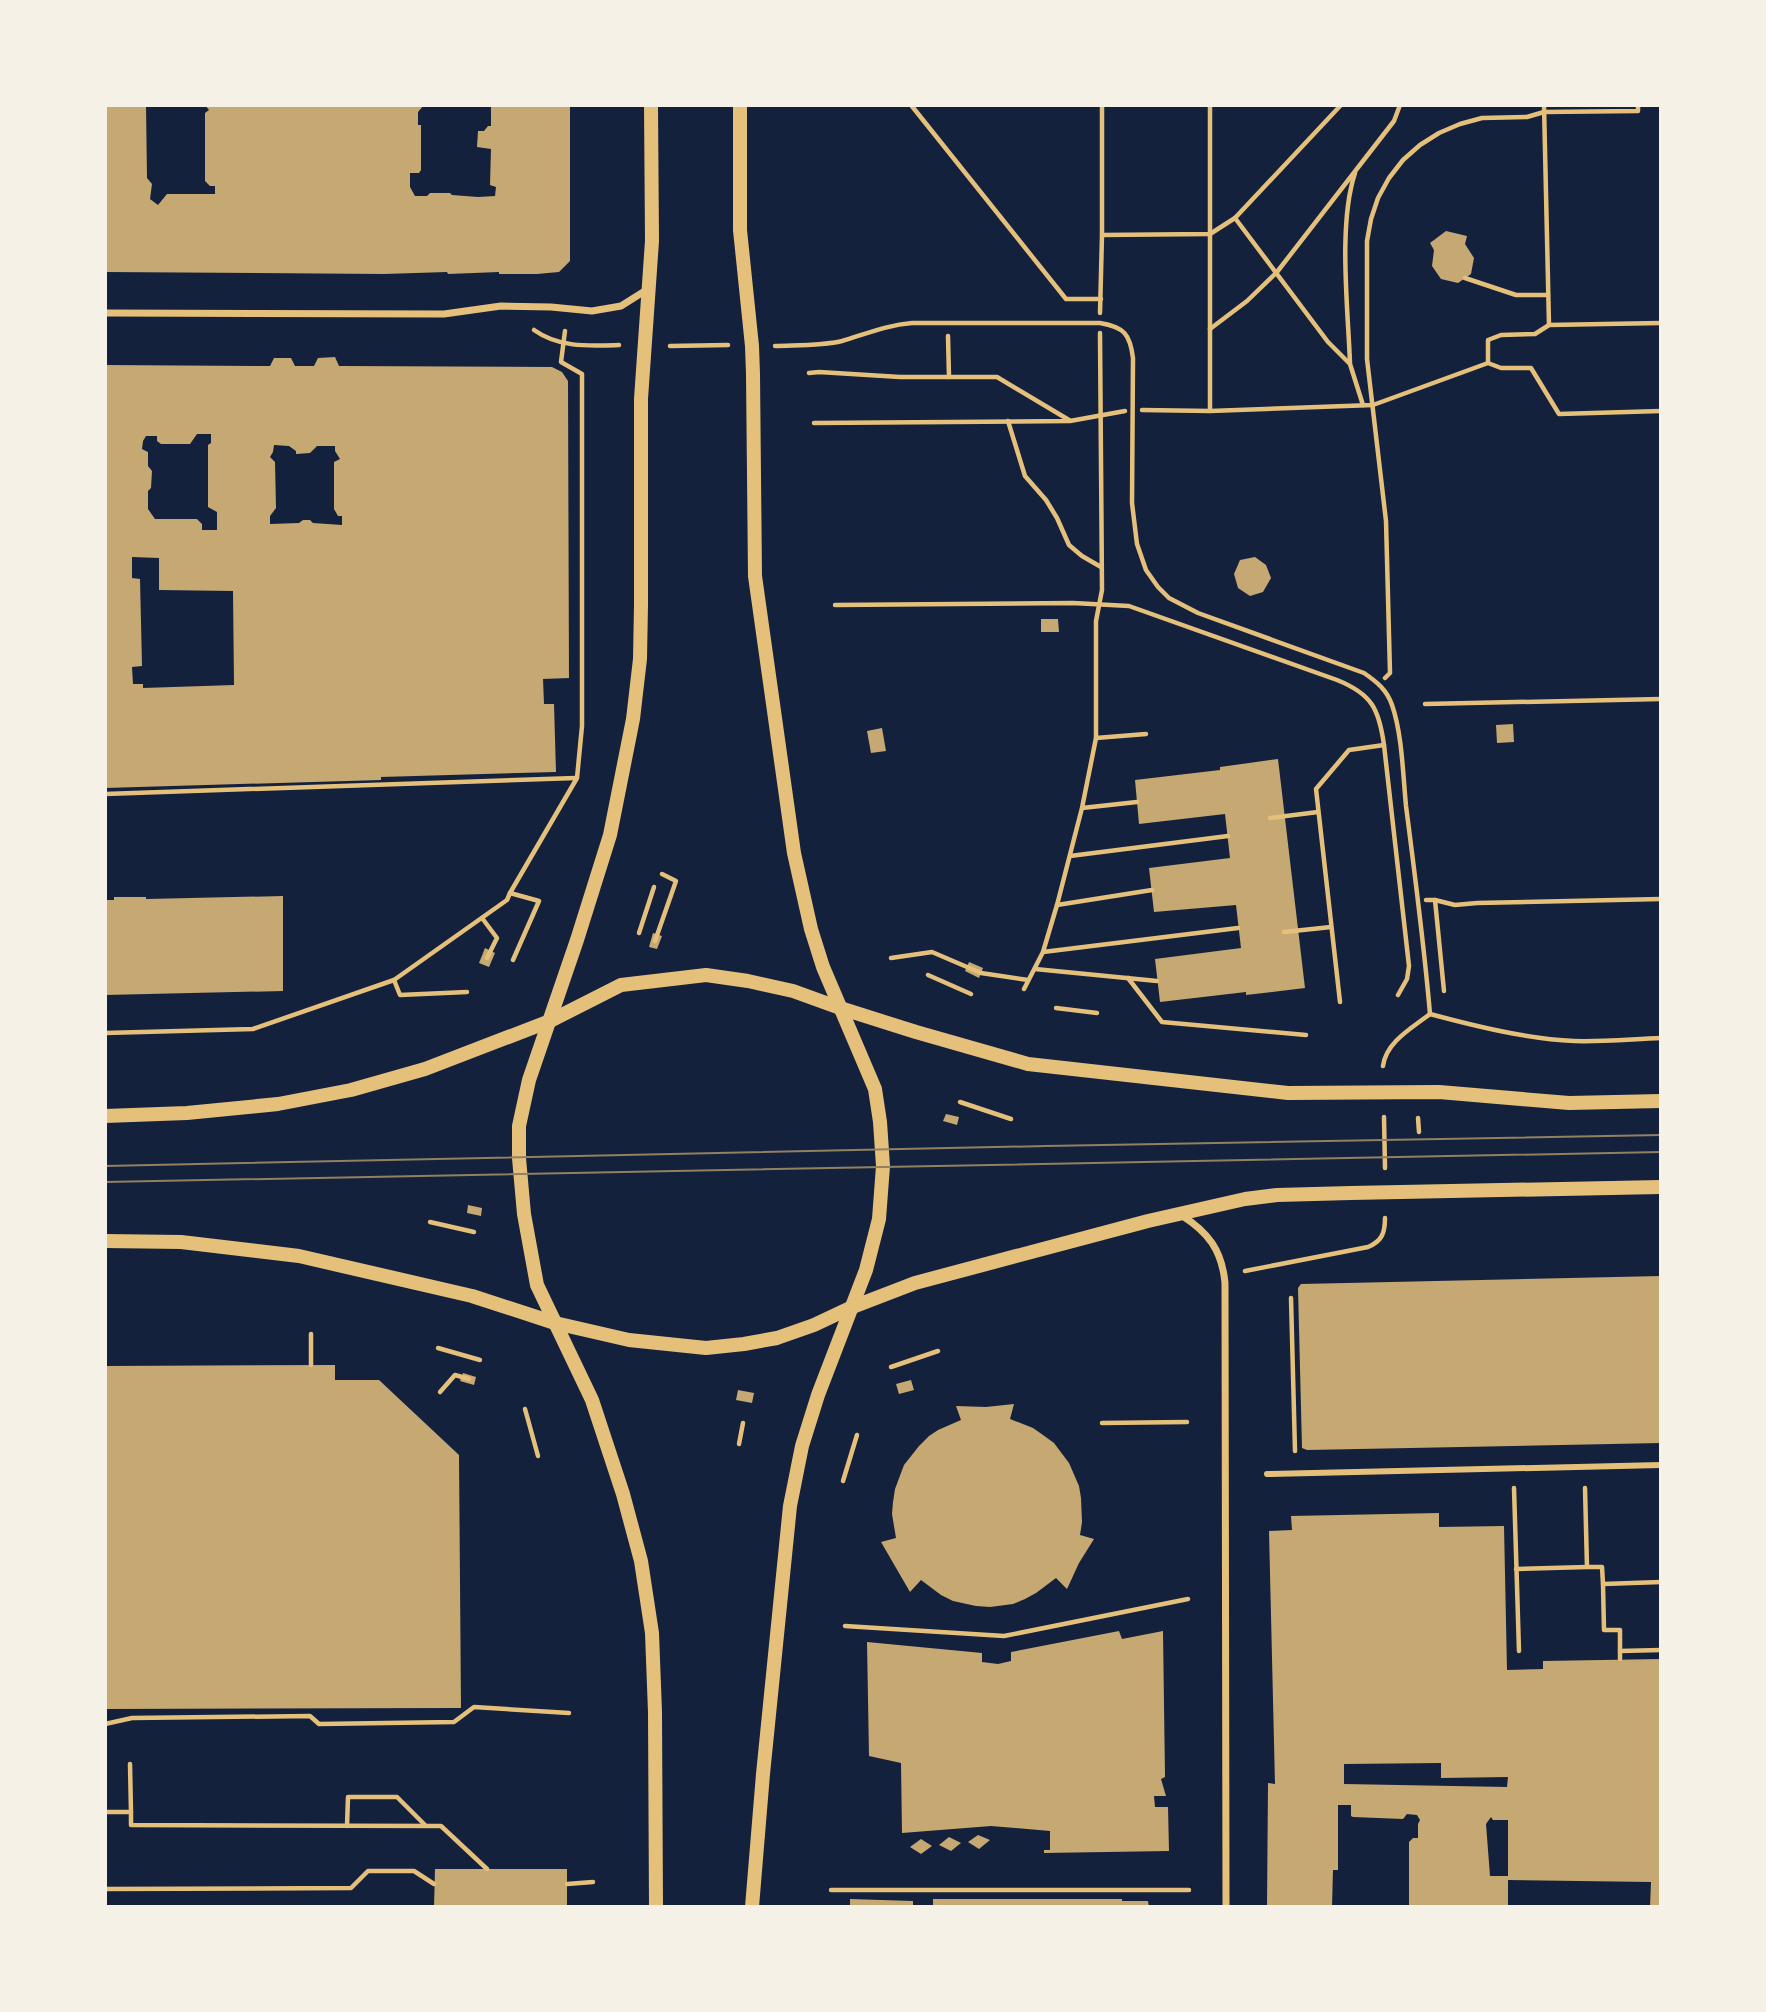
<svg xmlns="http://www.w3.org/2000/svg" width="1766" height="2012" viewBox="0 0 1766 2012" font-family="Manrope,sans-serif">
	<rect width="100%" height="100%" fill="#14213d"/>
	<!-- building -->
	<g fill="#c6a872" fill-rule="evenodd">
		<path d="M105,105H146L147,178L152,184L150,199L158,205L167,194H215V186H210L205,181V113L209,110L205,105H424L418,112V125H421V170L419,173H410V187L415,196H427L430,193H450L452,195L478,197L495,196L496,187L490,185L491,149L477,147L478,131H484L488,126H491V105H570V261L559,272L537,274H499V272L448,274L447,272L384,274L105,272Z"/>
		<path d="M1446,231L1467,236L1465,244L1474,258L1471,274L1458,283L1441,279L1432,266L1434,250L1430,243Z"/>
		<path d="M335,357L339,366L552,367L562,372L568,381L569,678L543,679L544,704H554L556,772L381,777V780L105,788V365L270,366L274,358H291L295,366H314L318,358ZM197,434H211V443L208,445V507L217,512V530H202V524L197,519H155L148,509V491L151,488L152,471L148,466V452L142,449L143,441L146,436H157V441L161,444H190ZM274,445L289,446L296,451V454L310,453L317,446H335V451L340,459L334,462V509L338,516H342V525L313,523L310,520H303L299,523L270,524V516L276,508L275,462L270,457L273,452ZM132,557L159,558V590L233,591L234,685L143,688V684H133L132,667L142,666L140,579L132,578Z"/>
		<path d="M1255,557L1266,565L1271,578L1263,592L1250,596L1238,588L1234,574L1240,560Z"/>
		<path d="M1041,619H1058L1059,632H1041Z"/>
		<path d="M1513,724L1514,742L1497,743L1496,725Z"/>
		<path d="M882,728L886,751L871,753L867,731Z"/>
		<path d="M1278,759L1305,988L1246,995V992L1160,1002L1155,959L1241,948L1236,905L1154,912L1149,868L1230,858L1225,814L1139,824L1135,780L1220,770V767Z"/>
		<path d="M283,896V991L105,995V900H114V897H146V899Z"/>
		<path d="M653,933L662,936L657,949L649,947Z"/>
		<path d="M485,948L495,953L489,967L479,963Z"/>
		<path d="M969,962L983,968L979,978L965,971Z"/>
		<path d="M946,1114L959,1117L957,1125L943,1121Z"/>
		<path d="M468,1205L482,1208L481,1216L467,1213Z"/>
		<path d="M1661,1276V1443L1307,1450L1302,1448L1298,1288L1301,1284Z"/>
		<path d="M335,1365V1380H379L459,1455L461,1708L105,1709V1366Z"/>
		<path d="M463,1373L476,1377L474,1385L460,1381Z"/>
		<path d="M911,1380L914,1390L899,1394L896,1384Z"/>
		<path d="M738,1390L754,1393L752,1403L736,1400Z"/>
		<path d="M1014,1404L1010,1419L1033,1428L1043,1435L1054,1443L1069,1463L1079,1486L1081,1498L1082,1522L1080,1535L1094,1539L1079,1563L1067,1589L1056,1578L1036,1593L1025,1599L1013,1604L990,1607L976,1606L953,1601L941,1595L921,1580L910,1592L881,1542L896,1538L892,1514L893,1502L895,1489L904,1465L919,1446L929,1436L938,1430L961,1420L956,1406L986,1407Z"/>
		<path d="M1439,1513V1527L1504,1526L1507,1670L1543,1669V1661L1661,1659V1907H1650L1651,1882L1508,1880V1905H1485V1907H1409V1842L1413,1838H1418V1824L1420,1820L1417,1815L1407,1814L1403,1819L1353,1817L1351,1816V1805H1338V1870H1333L1332,1907H1267L1268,1783L1275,1784L1269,1531L1292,1530L1291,1516ZM1441,1763V1778L1508,1777L1507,1787L1344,1784V1764ZM1491,1817L1493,1820H1508V1876H1490L1486,1824Z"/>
		<path d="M1119,1631L1122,1639L1163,1631L1165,1777L1161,1779L1166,1796H1154L1155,1807H1168L1169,1851L1044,1853V1850H1050V1831L991,1826L902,1833L901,1763L869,1756L867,1642L982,1653V1662L998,1664L1011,1661V1652Z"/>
		<path d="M978,1835L990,1840L979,1849L968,1842Z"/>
		<path d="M949,1837L961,1843L951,1851L939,1845Z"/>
		<path d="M921,1839L932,1846L921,1854L910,1847Z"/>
		<path d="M435,1869H567V1907H434Z"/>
		<path d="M850,1899L913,1901V1907H850Z"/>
		<path d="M933,1899H1122V1901H1148L1149,1907H933Z"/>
	</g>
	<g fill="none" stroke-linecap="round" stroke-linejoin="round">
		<!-- path -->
		<g stroke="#e5c07b" stroke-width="4.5">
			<path d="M911,105L1066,299H1101"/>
			<path d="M1544,105L1549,325"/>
			<path d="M1235,218L1328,342L1350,364L1363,405"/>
			<path d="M1102,235L1210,234L1235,218L1341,105"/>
			<path d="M1465,278L1516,295H1548"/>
			<path d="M1100,313L1102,235V105"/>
			<path d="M1661,323L1549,325L1535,334L1501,335L1488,340V363L1501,368H1531L1559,414L1661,411"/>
			<path d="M1210,329L1247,301L1277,272L1394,121L1400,105"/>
			<path d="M534,330C559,348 589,346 619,345"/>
			<path d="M948,336L949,377"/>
			<path d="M670,346L728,345"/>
			<path d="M775,346C797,345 821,346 842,341C866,334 887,325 912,323H1100C1124,327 1130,334 1133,358L1132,503L1137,544L1146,570L1158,587L1169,598L1198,613L1364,673C1377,682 1387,690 1392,705C1402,733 1403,775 1406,806C1415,875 1424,944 1430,1014"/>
			<path d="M1350,363C1348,309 1338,224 1355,173"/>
			<path d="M809,373L819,372L900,377H997L1069,420"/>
			<path d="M1142,410L1210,411L1373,405L1488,363"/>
			<path d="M1210,411V105"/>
			<path d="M1008,421L1025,476L1046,500L1057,518L1069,545L1082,556L1101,567"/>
			<path d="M814,423L1070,421L1125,411"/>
			<path d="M835,605L1073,603L1129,606L1337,680C1372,694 1379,709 1384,745L1409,966L1407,979L1398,995"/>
			<path d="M1385,678L1390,673L1386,521L1367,359V241L1371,219L1378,198L1389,178L1403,160L1420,145L1439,133L1460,124L1482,118L1527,117L1544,112L1638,111V105"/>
			<path d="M1425,704L1661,699"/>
			<path d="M1096,738L1146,734"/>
			<path d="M105,794L576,778"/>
			<path d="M1082,808L1137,802"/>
			<path d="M1270,818L1318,812"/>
			<path d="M1070,856L1228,836"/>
			<path d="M1426,900H1435L1455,905L1477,903L1661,899"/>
			<path d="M1435,900L1444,991"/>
			<path d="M1057,905L1152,890"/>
			<path d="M482,918L497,938L487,958"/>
			<path d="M1284,932L1331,927"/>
			<path d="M639,933L654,887"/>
			<path d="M655,941L676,881L662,874"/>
			<path d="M1043,952L1238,928"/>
			<path d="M891,958L932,952L981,973L1028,980"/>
			<path d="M513,960L539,901L510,893L577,778L582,726V374L561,362L565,331"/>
			<path d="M1035,969L1157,981"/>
			<path d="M928,975L971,994"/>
			<path d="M1128,978L1162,1022L1306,1035"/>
			<path d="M394,980L507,900L510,893"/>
			<path d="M1024,989L1043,952L1057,905L1082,808L1096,738V621L1102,590L1100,333"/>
			<path d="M1340,1002L1316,789L1349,750L1384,745"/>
			<path d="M1056,1008L1097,1013"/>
			<path d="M1430,1014C1475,1026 1527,1039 1574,1041C1603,1042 1632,1039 1661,1038"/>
			<path d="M105,1033L253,1029L394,980L400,995L467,992"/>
			<path d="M1383,1066C1386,1042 1412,1028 1430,1014"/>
			<path d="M960,1102L1011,1119"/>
			<path d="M1384,1117L1385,1168"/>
			<path d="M1418,1118L1419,1132"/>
			<path d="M430,1222L474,1232"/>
			<path d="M1245,1271L1368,1247C1382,1241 1385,1233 1385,1218"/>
			<path d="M1291,1298L1295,1451"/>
			<path d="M438,1348L480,1360"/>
			<path d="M311,1365V1334"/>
			<path d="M891,1367L938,1351"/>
			<path d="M440,1392L455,1375L469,1379"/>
			<path d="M525,1409L538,1456"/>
			<path d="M1102,1423L1187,1422"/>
			<path d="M739,1444L743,1423"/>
			<path d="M843,1481L857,1435"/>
			<path d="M1514,1488L1519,1651"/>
			<path d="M1585,1488L1587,1567H1602L1603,1584"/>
			<path d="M1516,1569L1587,1567"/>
			<path d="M845,1626L1004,1636L1188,1599"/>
			<path d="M1620,1651L1661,1650"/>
			<path d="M1620,1659V1630H1604L1603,1584L1661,1582"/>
			<path d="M105,1724L132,1718L310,1716L319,1724L454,1722L474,1707L569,1713"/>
			<path d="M130,1764L131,1812"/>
			<path d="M105,1812H131V1825L441,1826L487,1869"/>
			<path d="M347,1826L348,1797H397L425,1825"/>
			<path d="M567,1884L593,1882"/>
			<path d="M105,1889L351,1888L368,1871H414L434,1884"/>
			<path d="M831,1890H1189"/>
		</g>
		<!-- pedestrian -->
		<path stroke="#e5c07b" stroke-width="6" d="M1267,1474L1661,1465"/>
		<!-- minor -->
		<g stroke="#e5c07b" stroke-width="7">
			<path d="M105,313L444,314L501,306L551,307L592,311L621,306L648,289"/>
			<path d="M1181,1215C1208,1232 1222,1250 1225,1283L1226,1907"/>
		</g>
		<!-- secondary -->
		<g stroke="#e5c07b" stroke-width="14">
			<path d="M651,105L652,241L641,399V605L640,659L633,719L610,835L577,940L529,1080L519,1126V1158L524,1214L537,1285L592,1400L623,1494L641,1561L652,1633L655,1712L656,1907"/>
			<path d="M740,105V230L752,346L753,374L755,576L794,853L811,929L823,967L875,1089L880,1122L883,1166L879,1219L866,1270L818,1395L802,1446L790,1506L763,1774L752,1907"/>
			<path d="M105,1116L187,1113L278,1104L351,1090L425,1069L550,1021L621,985L706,975L748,981L793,991L840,1008L916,1032L1028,1064L1288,1093L1439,1092L1569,1103L1661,1101"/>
			<path d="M105,1241L181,1242L299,1256L472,1296L555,1323L629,1340L706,1348L744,1344L777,1338L814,1325L850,1308L915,1283L1148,1221L1245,1199L1277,1195L1351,1193L1661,1187"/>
		</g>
		<!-- tram -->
		<g stroke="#918062" stroke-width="2">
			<path d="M105,1166L1046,1146L1661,1135"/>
			<path d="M105,1182L1661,1152"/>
		</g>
	</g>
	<!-- border -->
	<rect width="1766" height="2012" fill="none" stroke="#f6f1e7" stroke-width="214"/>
</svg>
